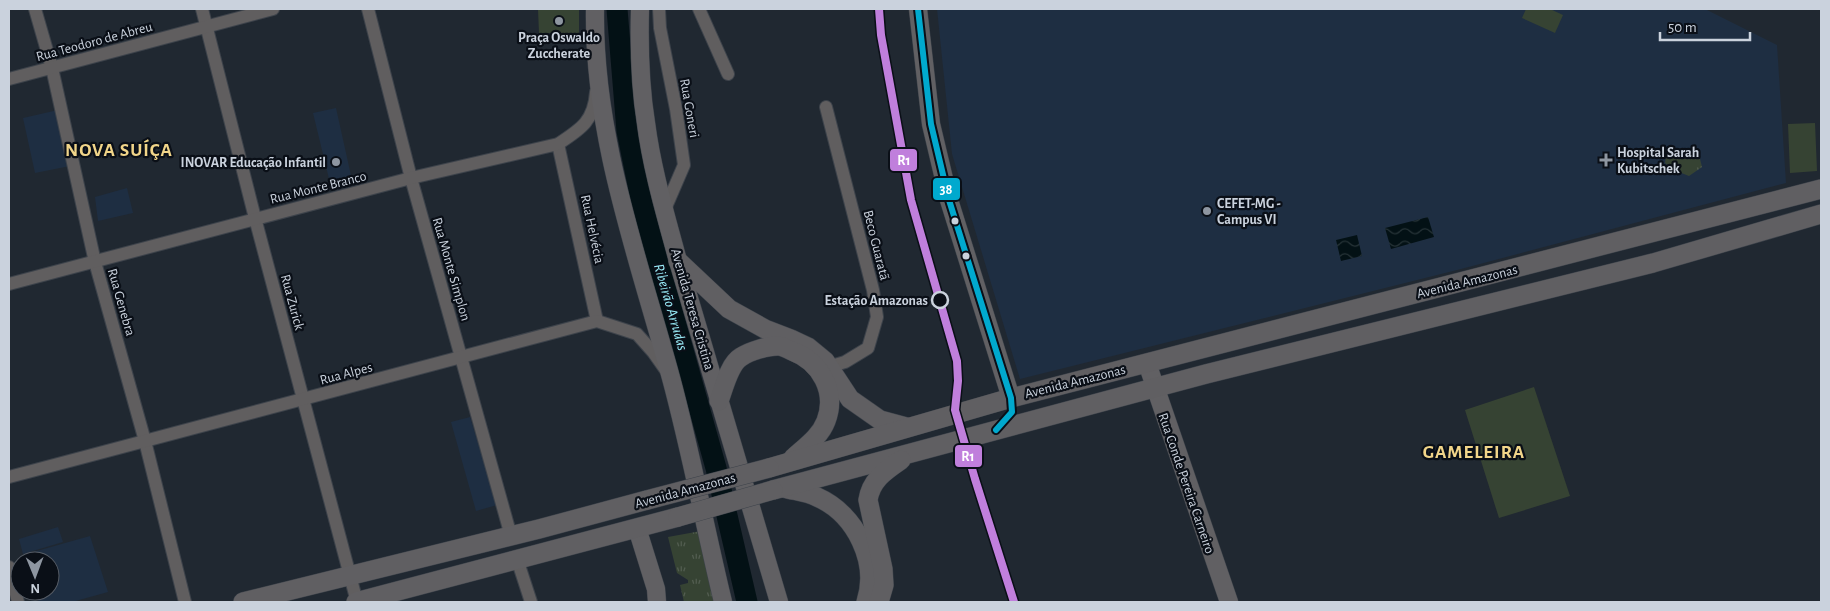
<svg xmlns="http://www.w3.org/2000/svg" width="1830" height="611" viewBox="0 0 1830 611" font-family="'Alegreya Sans',sans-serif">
	<defs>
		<pattern id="grass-tufts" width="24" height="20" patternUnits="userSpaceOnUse" patternTransform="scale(1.25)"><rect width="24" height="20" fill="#364333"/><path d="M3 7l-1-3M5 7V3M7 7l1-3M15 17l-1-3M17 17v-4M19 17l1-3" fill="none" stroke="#525d50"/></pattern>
		<pattern id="water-waves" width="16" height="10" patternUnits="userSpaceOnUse" patternTransform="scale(1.25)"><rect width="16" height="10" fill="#031115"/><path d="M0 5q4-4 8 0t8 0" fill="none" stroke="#263337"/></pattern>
	</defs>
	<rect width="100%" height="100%" fill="#202831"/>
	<!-- built -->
	<g fill="#1e2e42">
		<path d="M937,9H1705L1777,45L1786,183L1461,269L1020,379L952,154Z"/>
		<path d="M336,108L352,180L331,187L313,113Z"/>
		<path d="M58,110L70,166L35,173L23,118Z"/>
		<path d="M127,188L133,213L98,221L95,197Z"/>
		<path d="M470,417L497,505L476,511L451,422Z"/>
		<path d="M58,527L63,542L23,554L19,539Z"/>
		<path d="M90,536L108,592L72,602H39L36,591H50V561H28L26,554Z"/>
	</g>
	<!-- grass -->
	<g fill="url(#grass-tufts)">
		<path d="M1670,148C1682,148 1691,151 1700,159L1702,167L1689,176L1674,170L1665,163L1666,156Z"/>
		<path d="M701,531L710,572L714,602H684L680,585L688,583V580L677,573L668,537Z"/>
	</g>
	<!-- park -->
	<g fill="#364333">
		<path d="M538,9H579V33H539Z"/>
		<path d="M1526,9H1550L1563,15L1555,33L1522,18Z"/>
		<path d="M1815,123L1817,171L1790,173L1788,124Z"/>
		<path d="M1534,387L1570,496L1499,518L1465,410Z"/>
	</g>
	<!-- water -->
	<g fill="url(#water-waves)">
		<path d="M1428,217L1434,237L1391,249L1385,228Z"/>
		<path d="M1357,235L1362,256L1341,261L1336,240Z"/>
	</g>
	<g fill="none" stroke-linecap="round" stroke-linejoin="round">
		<!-- river -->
		<path stroke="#031115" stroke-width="21" d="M617,9L627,131L642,204L716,468L747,602"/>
		<!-- street casing -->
		<g stroke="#3d434b" stroke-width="14">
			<g id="street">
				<path d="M35,9L52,68L95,262L145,441L185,602"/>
				<path d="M202,9L255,218L357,602"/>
				<path d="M368,9L411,178L511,536"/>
				<path d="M659,9L660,28L676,109L684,165L665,209"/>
				<path d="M699,9L728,74"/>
				<path d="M9,79L273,9"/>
				<path d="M826,107L873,290L877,317L868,348L845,362L828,367"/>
				<path d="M558,144L597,321"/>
				<path d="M9,284L411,178L558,144C581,129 594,121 596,92"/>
				<path d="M9,477L597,321L637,334L653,352L665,369"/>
				<path d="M517,559L531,602"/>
				<path d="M9,567L18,602"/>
			</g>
		</g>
		<!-- secondary casing -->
		<g stroke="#3d434b" stroke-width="19">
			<g id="secondary">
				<path d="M595,9C593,136 638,257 671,378C691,452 705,528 723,602"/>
				<path d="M640,9C639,47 640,86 646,123C652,170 666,216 678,261L779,602"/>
				<path d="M918,9L931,124L949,200L1011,398"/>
				<path d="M1147,363L1229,602"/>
				<path d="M637,528L656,589L657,602"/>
			</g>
		</g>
		<!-- primary casing -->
		<g stroke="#3d434b" stroke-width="20">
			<g id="primary">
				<path d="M678,261L729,309L765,329L791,339L808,347L825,361L850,399L880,420L906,427"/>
				<path d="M719,401C724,388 729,364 741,357C750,351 767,346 778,346C782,346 788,349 792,351C821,362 837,392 826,421C820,437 805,447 793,458"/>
				<path d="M769,468L1011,398L1821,189"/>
				<path d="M784,488C795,491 807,492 817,497C856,514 879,562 866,602"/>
				<path d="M773,490L1206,374L1653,263L1821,214"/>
				<path d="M243,602L539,529L647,500"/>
				<path d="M356,602L678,517"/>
				<path d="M879,602L884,585L883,569L868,500C871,480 885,471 901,460"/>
			</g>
		</g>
		<!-- street -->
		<use href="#street" stroke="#605e5f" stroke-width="12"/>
		<!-- secondary -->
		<use href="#secondary" stroke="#616063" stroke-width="18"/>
		<!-- primary -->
		<use href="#primary" stroke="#605f62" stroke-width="19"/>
		<!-- primary-bridge casing -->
		<g stroke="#3d434b" stroke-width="20" stroke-linecap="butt">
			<g id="primary-bridge">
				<path d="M647,500L769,468"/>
				<path d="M678,517L773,490"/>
			</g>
		</g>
		<!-- primary-bridge -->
		<use href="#primary-bridge" stroke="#605f62" stroke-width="19"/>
		<!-- bus-1 casing -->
		<g stroke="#0a0f17" stroke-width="10">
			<path id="bus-1" d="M918,9L931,124L949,200L1011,398L1012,412L996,430"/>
		</g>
		<!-- bus-1 -->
		<use href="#bus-1" stroke="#00a9ce" stroke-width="6"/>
		<!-- rail-1 casing -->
		<g stroke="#0a0f17" stroke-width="11">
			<path id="rail-1" d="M879,9L881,35L911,200L957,361L958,381L955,410L975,479L1014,602"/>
		</g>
		<!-- rail-1 -->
		<use href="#rail-1" stroke="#c07fdc" stroke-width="8"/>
	</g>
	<!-- markers -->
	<g fill="#8e96a1" stroke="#0a0f17" stroke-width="2">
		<circle cx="559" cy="21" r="5"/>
		<path d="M1603.5 152.5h5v5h5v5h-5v5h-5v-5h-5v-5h5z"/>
		<circle cx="336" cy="162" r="5"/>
		<circle cx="1207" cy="211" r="5"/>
	</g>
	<g fill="#cad2dd" stroke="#0a0f17" stroke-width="2">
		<circle cx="955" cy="221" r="4.5"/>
		<circle cx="966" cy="256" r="4.5"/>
	</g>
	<circle fill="#0a0f17" stroke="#cad2dd" stroke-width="2.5" cx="940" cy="300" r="8"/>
	<g text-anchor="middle" stroke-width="4.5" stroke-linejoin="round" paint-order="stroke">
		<!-- poi labels -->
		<g font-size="14" font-weight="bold" fill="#cad2dd" stroke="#0a0f17" text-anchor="start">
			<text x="559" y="42" text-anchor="middle">Praça Oswaldo<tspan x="559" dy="16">Zuccherate</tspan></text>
			<text x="1617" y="157">Hospital Sarah<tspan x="1617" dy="16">Kubitschek</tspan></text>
			<text x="326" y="167" text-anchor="end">INOVAR Educação Infantil</text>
			<text x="1217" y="208">CEFET-MG -<tspan x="1217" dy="16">Campus VI</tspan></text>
		</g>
		<!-- street labels -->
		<g font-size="14" fill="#cad2dd" stroke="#0a0f17">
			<text transform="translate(94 41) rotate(-15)" y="5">Rua Teodoro de Abreu</text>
			<text transform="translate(690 108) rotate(80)" y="5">Rua Goneri</text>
			<text transform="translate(318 187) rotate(-14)" y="5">Rua Monte Branco</text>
			<text transform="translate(593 229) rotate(78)" y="5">Rua Helvécia</text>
			<text transform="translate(877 245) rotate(76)" y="5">Beco Guaratã</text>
			<text transform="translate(452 269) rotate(74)" y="5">Rua Monte Simplon</text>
			<text transform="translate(1467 281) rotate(-14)" y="5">Avenida Amazonas</text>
			<text transform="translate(122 302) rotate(74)" y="5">Rua Genebra</text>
			<text transform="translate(293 302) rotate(75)" y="5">Rua Zurick</text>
			<text transform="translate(693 309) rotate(74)" y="5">Avenida Teresa Cristina</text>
			<text transform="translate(346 373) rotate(-15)" y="5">Rua Alpes</text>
			<text transform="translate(1075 381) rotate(-14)" y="5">Avenida Amazonas</text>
			<text transform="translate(1187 483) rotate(71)" y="5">Rua Conde Pereira Carneiro</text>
			<text transform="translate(685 490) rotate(-15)" y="5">Avenida Amazonas</text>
		</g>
		<!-- stop labels -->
		<g font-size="14" font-weight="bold" fill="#cad2dd" stroke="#0a0f17" text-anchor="end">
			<text x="928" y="305">Estação Amazonas</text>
		</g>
		<!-- water labels -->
		<g font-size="15" font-style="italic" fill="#99ecf8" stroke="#0a0f17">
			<text transform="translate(671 307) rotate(74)" y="5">Ribeirão Arrudas</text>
		</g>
		<!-- district labels -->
		<g font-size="19" font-weight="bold" letter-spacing="1" fill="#f1d589" stroke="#0a0f17">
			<text x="119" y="156">NOVA SUÍÇA</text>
			<text x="1474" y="458">GAMELEIRA</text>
		</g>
	</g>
	<g stroke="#0a0f17" stroke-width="2">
		<rect x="889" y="148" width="29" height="24" rx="5" fill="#c07fdc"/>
		<rect x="932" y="177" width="29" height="24" rx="5" fill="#00a9ce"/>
		<rect x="954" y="444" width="29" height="24" rx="5" fill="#c07fdc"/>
	</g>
	<g font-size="14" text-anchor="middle" font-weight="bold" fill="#fff">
		<text x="904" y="165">R1</text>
		<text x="946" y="194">38</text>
		<text x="968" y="461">R1</text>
	</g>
	<!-- border -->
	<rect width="1830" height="611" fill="none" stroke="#cad2dd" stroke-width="20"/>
	<!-- north arrow -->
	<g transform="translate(35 576) rotate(179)"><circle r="24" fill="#0a0f17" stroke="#575d66"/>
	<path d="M0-4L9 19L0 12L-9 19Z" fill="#8e96a1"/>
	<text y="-8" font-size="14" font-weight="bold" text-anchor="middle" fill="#cad2dd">N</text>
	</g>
	<!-- scale -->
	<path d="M1660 32v8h90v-8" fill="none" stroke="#cad2dd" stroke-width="2.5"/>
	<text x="1668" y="32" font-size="15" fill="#cad2dd" stroke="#0a0f17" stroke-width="4" paint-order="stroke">50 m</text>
</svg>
